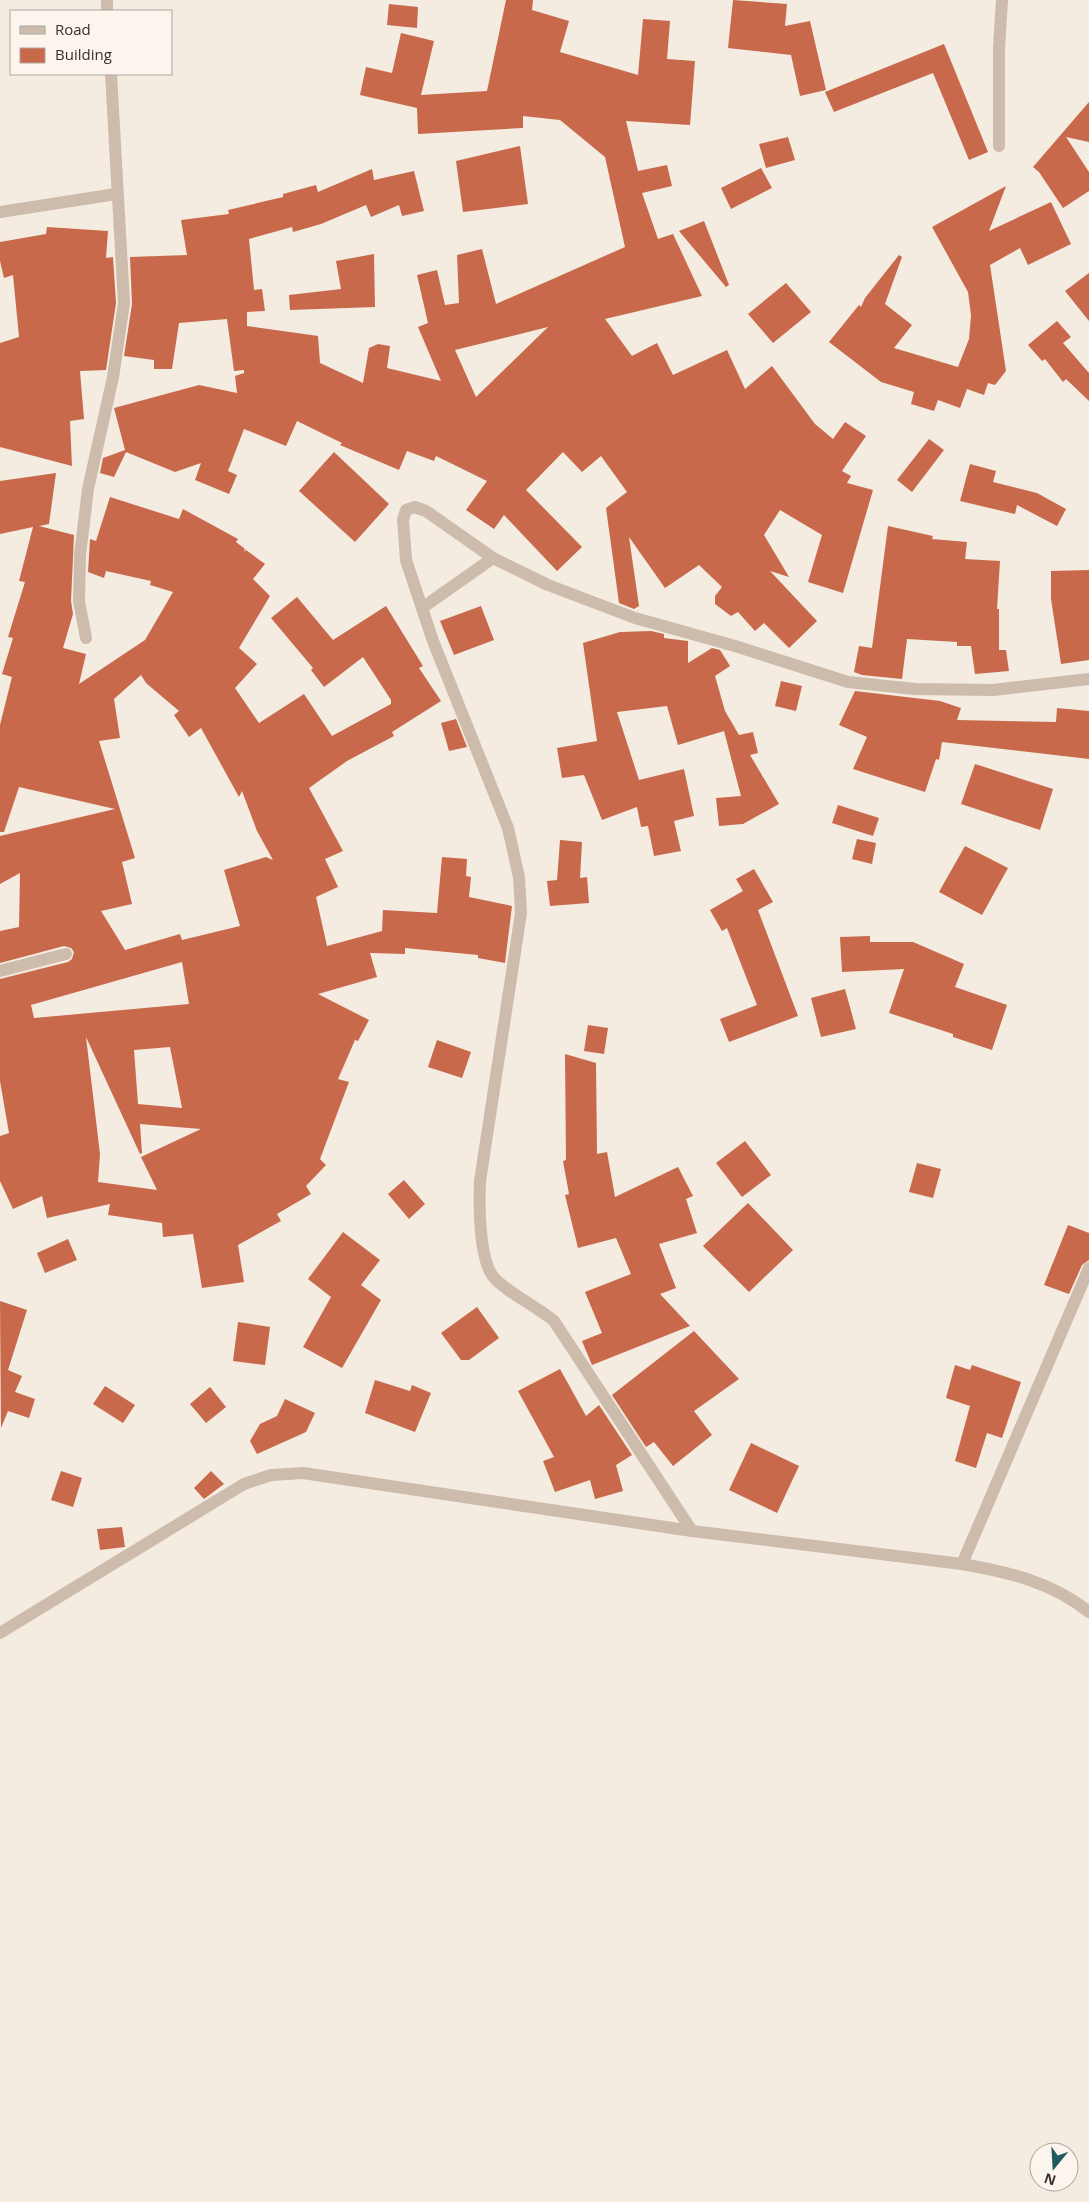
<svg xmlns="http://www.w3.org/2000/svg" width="1089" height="2202" viewBox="0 0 1089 2202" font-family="'Open Sans',sans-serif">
	<rect width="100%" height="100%" fill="#f4ebe1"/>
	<!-- building -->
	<g fill="#c8694b" fill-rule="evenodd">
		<path d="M506,0H533L532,10L569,21L560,52L638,75L643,19L670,21L667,59L695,61L690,125L626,121L638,171L667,165L672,186L642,193L658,239L673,234L702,296L605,319L632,356L657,343L673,375L727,350L745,389L772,366L815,424L833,439L845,422L866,436L842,471L851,476L847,483L873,490L843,593L808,582L822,535L780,510L764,535L789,577L770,571L817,621L789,648L764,623L755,631L738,612L731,616L715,604V596L722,587L699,565L665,588L629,537L639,606L634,609L619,603L606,508L627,492L601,456L582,472L563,452L526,490L582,547L557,571L504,515L494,529L466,510L487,481L436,456L434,461L407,451L399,470L340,445L342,443L297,421L286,446L244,429L228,471L237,475L229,494L195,480L201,463L175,472L126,452L114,477L100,473L103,458L125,450L114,408L199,385L237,393L235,376L244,373V370L234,371L227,319L179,323L172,369H154V360L124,356L132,304L130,257L187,255L181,220L229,214L228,210L283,197V194L316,185L318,192L372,169L374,180L414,171L424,211L402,216L399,205L371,217L366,205L321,224L293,232L292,227L249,239L254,290L262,289L265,311L247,312V326L318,336L320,363L363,383L369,348L378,344L390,346L387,368L441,381L418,327L428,323L417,275L437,270L445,305L459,303L457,255L482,249L496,304L625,247L605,157L560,120L523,116V128L418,134L417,108L360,95L366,67L392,73L401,33L434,41L421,95L487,91ZM548,327L476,397L455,350Z"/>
		<path d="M733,0L787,4L785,26L810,21L826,90L800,96L791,55L728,48Z"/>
		<path d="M389,4L418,7L417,28L387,25Z"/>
		<path d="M944,44L988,152L969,160L933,73L834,112L825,92Z"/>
		<path d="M1089,102V142L1066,137L1089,172V191L1063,208L1039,172L1033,167Z"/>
		<path d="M788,137L795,160L766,168L759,144Z"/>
		<path d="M520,146L528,204L463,212L456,161Z"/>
		<path d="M761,168L772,188L731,209L721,188Z"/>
		<path d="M1006,186L989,231L1051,202L1071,244L1028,265L1020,248L990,265L1006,371L995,385L988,383L984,395L967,389L960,408L938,400L934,411L911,404L914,392L881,382L829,342L859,305L861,307L865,298L899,255L902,257L885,304L912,325L894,348L958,367L969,339L971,315L968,292L932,227Z"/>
		<path d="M704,221L729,285L726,287L679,231Z"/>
		<path d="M47,227L108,231L106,258L113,257L116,303L106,370L80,371L84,419L70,421L72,466L0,447V343L19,337L13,275L4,278L0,261V242L46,234Z"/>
		<path d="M374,254L375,307L290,310L289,295L341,289L336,261Z"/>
		<path d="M1089,273V321L1065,291Z"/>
		<path d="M786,283L811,312L773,343L748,314Z"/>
		<path d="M1057,321L1071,337L1063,343L1089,373V401L1066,379L1063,382L1045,359L1042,361L1028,345Z"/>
		<path d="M929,439L944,450L912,492L897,480Z"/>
		<path d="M334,452L389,504L355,542L299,491Z"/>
		<path d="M970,464L996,471L993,482L1037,493L1066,509L1057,526L1017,505L1015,514L960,501Z"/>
		<path d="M56,473L49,524L39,526L74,535L71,601L73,614L63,648L86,654L79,684L145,640L173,592L150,585L151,581L106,571L104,578L88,572L90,539L96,541L110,497L179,519L183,509L238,539L236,542L245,549L244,552L246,550L265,564L253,579L270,596L239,648L257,664L235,688L259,723L304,694L332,736L391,704V700L363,657L324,687L311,670L313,668L271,618L297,597L333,640L386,606L423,666L419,668L441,701L392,732L394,736L347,761L309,788L343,851L325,859L338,887L316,897L327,946L382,931L383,910L437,913L442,857L467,859L466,876L471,877L469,897L512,906L505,963L478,958V955L405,948V954L370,953L377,977L318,994L369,1020L358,1041L355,1040L338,1079L349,1082L320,1159L326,1165L306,1186L311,1194L277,1214L281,1221L238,1245L244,1282L202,1288L193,1234L163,1237L162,1223L108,1215L110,1204L47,1218L42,1196L13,1209L0,1181V1136L9,1133L0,1081V979L68,962L72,959L74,952L71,948L64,946L0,963V931L19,927L20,873L0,884V836L115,809L19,787L4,832H0V725L12,677L2,674L13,638L8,637L25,582L19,581L33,527L0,534V481ZM141,675L146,683L179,711L174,715L189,737L201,728L239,797L242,791L257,831L273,860L266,857L224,870L240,926L182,940L180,934L125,950L101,911L132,904L122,862L135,858L99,741L120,738L114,699ZM182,962L189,1004L34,1018L31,1005ZM86,1037L140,1154L142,1153L140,1124L201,1129L141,1157L157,1190L98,1182L100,1154ZM170,1047L182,1108L138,1104L134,1050Z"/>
		<path d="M888,526L933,536L932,539L967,542L965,559L1000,561L997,609H999V650H1006L1009,671L975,674L971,646H957V642L907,639L902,679L862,675L854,672L859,646L872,648Z"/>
		<path d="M1089,570V660L1061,664L1051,599V571Z"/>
		<path d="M481,606L494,640L454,655L440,621Z"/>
		<path d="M651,631L664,634V638L688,641V663L712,648L720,650L730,666L715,676L725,711L739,735L753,732L758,753L750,755L779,804L743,824L719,826L716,798L741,796L724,731L678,745L667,706L617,712L639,780L684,769L694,816L674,821L681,851L654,856L648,826L641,827L637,807L602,820L584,775L562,778L557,748L597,741L583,643L620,632Z"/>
		<path d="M781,681L802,686L796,711L775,706Z"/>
		<path d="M855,691L940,701L961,708L957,720L1056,722L1057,708L1089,711V759L942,742L939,760L936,759L925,792L853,769L867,737L839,725Z"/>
		<path d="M456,719L467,747L449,751L441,723Z"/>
		<path d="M975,764L1053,789L1040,830L961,804Z"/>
		<path d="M838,805L879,818L873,836L832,823Z"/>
		<path d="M857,839L876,843L872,864L852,859Z"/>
		<path d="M560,840L582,842L580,878L587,877L589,903L550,906L547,881L557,880Z"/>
		<path d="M965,846L1008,868L982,915L939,892Z"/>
		<path d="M754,869L773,902L758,910L798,1016L729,1042L720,1019L757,1005L727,928L722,931L710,910L743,891L736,879Z"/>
		<path d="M870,936V942H913L964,964L955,987L1007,1005L992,1050L953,1037V1034L889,1013L904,969L842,972L840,937Z"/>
		<path d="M845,989L856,1029L821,1037L811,998Z"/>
		<path d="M588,1025L608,1028L604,1054L584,1051Z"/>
		<path d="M437,1040L471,1052L462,1078L428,1067Z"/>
		<path d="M565,1054L596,1063L597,1154L607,1152L615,1197L678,1167L693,1196L686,1199L697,1233L659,1244L676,1288L660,1294L690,1326L592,1365L582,1341L602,1333L585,1292L631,1274L616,1238L578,1248L565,1195L569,1194L563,1161L566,1160Z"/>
		<path d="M745,1141L771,1175L742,1197L716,1163Z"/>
		<path d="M917,1163L941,1169L933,1198L909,1192Z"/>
		<path d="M404,1180L425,1204L409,1219L388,1194Z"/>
		<path d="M748,1203L793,1250L749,1292L703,1246Z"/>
		<path d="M1068,1225L1089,1233V1260L1082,1265L1069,1294L1044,1285Z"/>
		<path d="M343,1232L380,1260L361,1285L381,1300L342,1368L303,1347L331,1297L308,1279Z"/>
		<path d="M68,1239L77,1260L45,1273L37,1253Z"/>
		<path d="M0,1301L27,1310L8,1370L22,1376L15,1392L35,1399L29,1418L8,1411L1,1428Z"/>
		<path d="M477,1307L499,1338L469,1360H461L441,1333Z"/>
		<path d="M238,1322L270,1327L265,1365L233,1361Z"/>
		<path d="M694,1331L739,1379L694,1411L712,1435L673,1466L654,1442L646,1447L612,1395Z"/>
		<path d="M955,1365L970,1370L972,1365L1021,1382L1002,1438L987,1433L976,1468L955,1461L970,1406L946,1398Z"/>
		<path d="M560,1369L586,1416L599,1405L632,1455L616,1465L623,1491L595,1499L590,1480L555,1492L543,1461L554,1457L518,1391Z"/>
		<path d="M375,1380L410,1391L412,1385L431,1393L415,1432L365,1413Z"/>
		<path d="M105,1386L135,1405L123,1423L93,1404Z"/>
		<path d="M210,1387L226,1407L206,1423L190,1404Z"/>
		<path d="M285,1399L315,1413L306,1432L257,1454L250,1441L260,1424L277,1416Z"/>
		<path d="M751,1443L799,1466L777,1513L729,1490Z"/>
		<path d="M61,1471L82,1478L73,1507L51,1500Z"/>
		<path d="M211,1471L224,1484L204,1499L194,1488Z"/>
		<path d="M122,1527L125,1547L100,1550L97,1529Z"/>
	</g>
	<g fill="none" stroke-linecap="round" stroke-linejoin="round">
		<!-- minor -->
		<g stroke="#cdbbac" stroke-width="12">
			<path d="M107,0V11"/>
			<path d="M999,146V48L1002,0"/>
			<path d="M0,212L116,194"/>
			<path d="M422,608L493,558"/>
			<path d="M86,638L79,601L80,555L88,489L113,377L124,303L111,74"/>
			<path d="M0,971L66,954"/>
			<path d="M692,1531L554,1321C538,1307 502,1290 492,1275C479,1255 479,1205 480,1181L521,913L519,877L508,828L433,641L406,560L403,520L406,510L415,507L426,511L493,558L548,585L635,618L735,646L848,682L915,689L993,690L1089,679"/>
			<path d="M962,1564L1089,1268"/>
		</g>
		<!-- tertiary -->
		<path stroke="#cdbbac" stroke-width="12" d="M0,1633L244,1484L271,1475L303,1473L692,1531L962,1564C1008,1572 1052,1582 1089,1612"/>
	</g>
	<!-- legend -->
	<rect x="10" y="10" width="162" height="65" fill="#fbf5ee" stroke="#aea6a0"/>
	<rect x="20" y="26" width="25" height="8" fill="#cdbbac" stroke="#aea6a0"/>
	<text x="55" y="35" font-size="15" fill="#3b302b">Road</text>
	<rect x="20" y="48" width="25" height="15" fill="#c8694b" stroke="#aea6a0"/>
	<text x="55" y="60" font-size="15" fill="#3b302b">Building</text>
	<!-- north arrow -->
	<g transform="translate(1054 2167) rotate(198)"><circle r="24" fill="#fbf5ee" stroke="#aea6a0"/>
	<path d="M0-4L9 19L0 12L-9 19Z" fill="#1f5a5e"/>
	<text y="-8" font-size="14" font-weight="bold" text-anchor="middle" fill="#3b302b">N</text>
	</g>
</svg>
